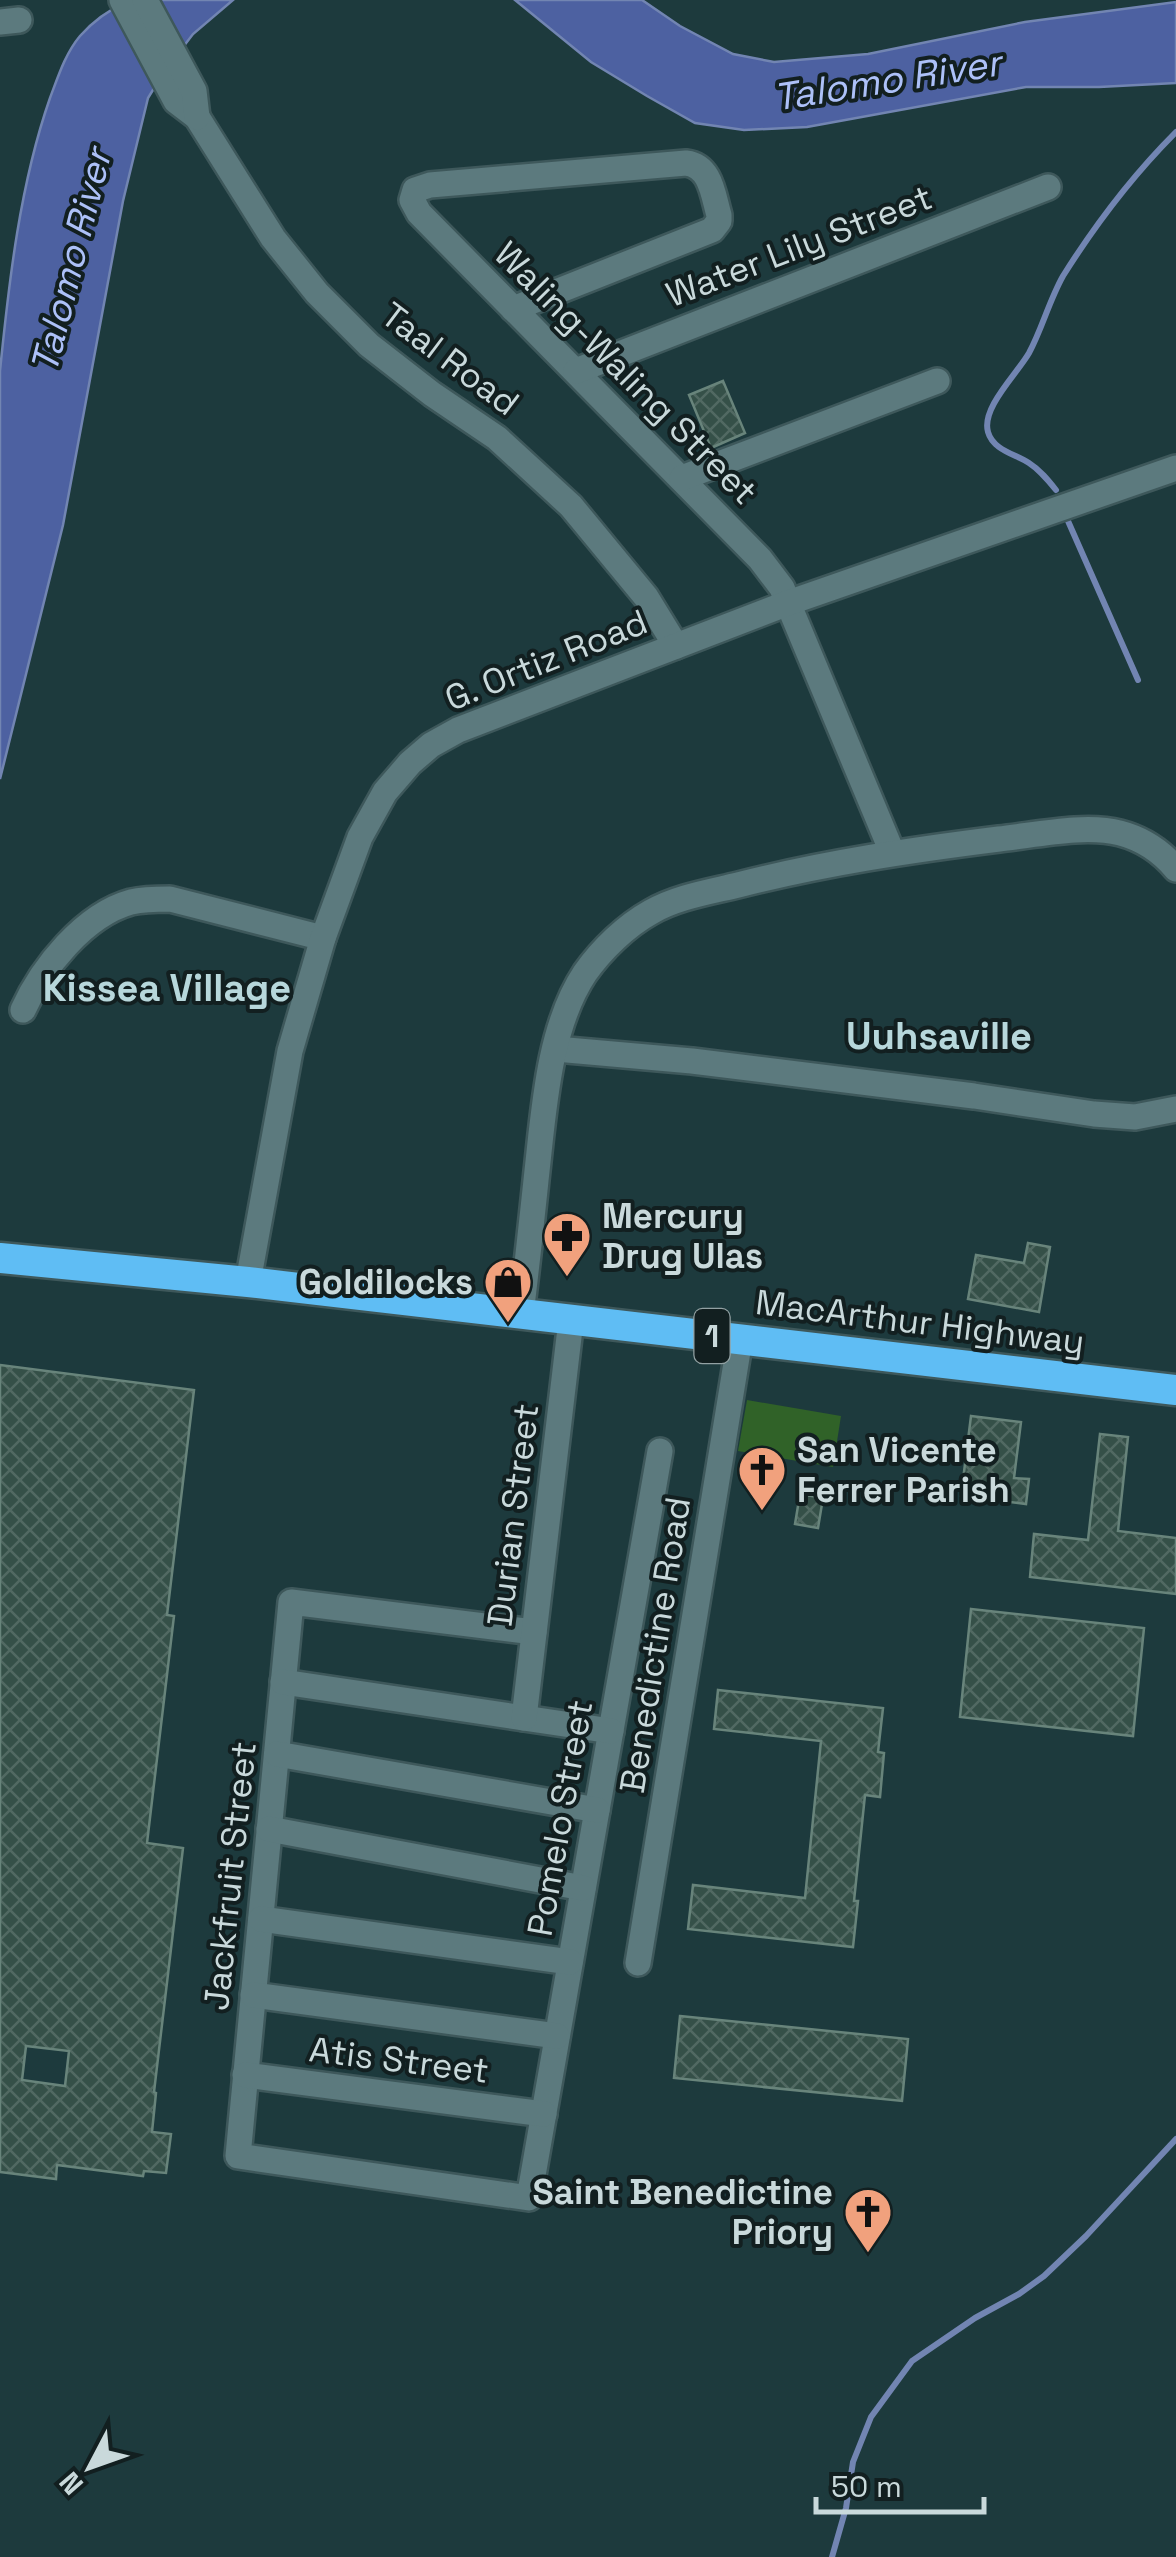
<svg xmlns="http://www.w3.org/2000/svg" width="1176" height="2557" viewBox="0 0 1176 2557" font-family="'Space Grotesk',sans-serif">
	<defs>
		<pattern id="building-cross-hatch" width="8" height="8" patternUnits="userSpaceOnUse" patternTransform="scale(2.5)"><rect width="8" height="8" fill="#355048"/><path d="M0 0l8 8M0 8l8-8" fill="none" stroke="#516962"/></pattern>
	</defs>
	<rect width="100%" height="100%" fill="#1d3a3d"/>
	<!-- pitch -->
	<path fill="#306228" d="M747,1400L841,1416L833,1467L738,1451Z"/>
	<!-- water -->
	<g fill="#4d61a1" stroke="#7285b2" stroke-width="2.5">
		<path d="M130,0H233L193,34L164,72L148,98L123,201L63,525L0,779V371C9,281 20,184 50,98C58,77 65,54 80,36C94,20 110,9 130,0Z"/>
		<path d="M515,0H642L680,26L733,54L774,62L868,54L1025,22L1176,2V83L1099,87H1026L807,127L744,130L695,123L647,96L591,62Z"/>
	</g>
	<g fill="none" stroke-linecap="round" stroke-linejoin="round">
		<!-- stream -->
		<g stroke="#7285b2" stroke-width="6">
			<path d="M1056,490C1048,480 1040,470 1029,463C1015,454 993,450 988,432C981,408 1017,374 1029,353C1042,329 1049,301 1063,276C1095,225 1133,175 1176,132"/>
			<path d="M1068,521L1138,680"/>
			<path d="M832,2557L846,2508L853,2462L871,2417L912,2361L975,2318L1019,2294L1044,2276L1086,2236L1176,2139"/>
		</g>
	</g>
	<!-- building -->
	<g fill="url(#building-cross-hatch)" stroke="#68847b" stroke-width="2.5" fill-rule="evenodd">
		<path d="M723,381L745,433L711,448L689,395Z"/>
		<path d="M1028,1243L1050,1247L1039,1312L968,1299L976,1255L1024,1263Z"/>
		<path d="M0,1365L194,1390L167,1615L174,1616L147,1843L183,1848L154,2092L156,2093L152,2132L171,2134L166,2173L144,2171L143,2176L57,2165L56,2179L0,2172ZM26,2046L69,2051L65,2086L22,2080Z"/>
		<path d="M971,1416L1021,1422L1014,1478L1029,1479L1026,1504L961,1496Z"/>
		<path d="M1100,1434L1128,1437L1118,1531L1176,1538V1594L1030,1577L1034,1534L1088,1540Z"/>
		<path d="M800,1494L823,1498L818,1528L795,1524Z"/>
		<path d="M971,1609L1144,1628L1133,1736L960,1717Z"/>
		<path d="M718,1690L883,1708L878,1752L884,1753L880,1797L865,1795L854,1901H858L853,1947L688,1929L693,1885L805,1898L821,1741L714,1729Z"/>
		<path d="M680,2016L908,2039L902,2101L674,2078Z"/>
	</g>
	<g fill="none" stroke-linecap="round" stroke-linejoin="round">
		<!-- minor casing -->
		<g stroke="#3e585b" stroke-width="30">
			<g id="minor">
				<path d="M122,0L176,101L197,117L273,238L317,293L369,345L432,394L497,438L571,506L646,597L676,646"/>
				<path d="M145,0L194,91L197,117"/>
				<path d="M0,22L19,20"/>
				<path d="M513,309L712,230L719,221V215C713,195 711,166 686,163L430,185L415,190L412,200L419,213L760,559L782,588L788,603L892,852"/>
				<path d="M576,371L1048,187"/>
				<path d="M682,478L937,381"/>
				<path d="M23,1010C42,968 84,915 131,902C144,899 156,899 170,899L323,938"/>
				<path d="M556,1049L692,1061L974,1096L1094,1114L1135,1117L1176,1109"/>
				<path d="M248,1282L290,1051L323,938L360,837L385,792L410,763L431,745L458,730L788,603L1176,468"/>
				<path d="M521,1314C527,1266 532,1218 537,1171C544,1108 549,1027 585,973C602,949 626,926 651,912C677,897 709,892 738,885C824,863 911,850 999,839C1036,835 1085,824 1120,833C1143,839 1161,851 1176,869"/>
				<path d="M534,1632L291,1602L238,2156L529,2198L660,1451"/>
				<path d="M283,1682L611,1731"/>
				<path d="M524,1718L571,1320"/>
				<path d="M277,1754L597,1810"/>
				<path d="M269,1829L583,1888"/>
				<path d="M261,1919L570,1962"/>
				<path d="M638,1963L740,1339"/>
				<path d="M253,1995L557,2036"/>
				<path d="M245,2075L544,2114"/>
			</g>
		</g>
		<!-- highway casing -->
		<g stroke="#3e585b" stroke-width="35">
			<path id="highway" d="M0,1258L248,1282L1176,1390"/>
		</g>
		<!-- minor -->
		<use href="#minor" stroke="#5c7a7e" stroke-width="25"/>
		<!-- highway -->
		<use href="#highway" stroke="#5fbdf4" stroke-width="30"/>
	</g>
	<!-- icons -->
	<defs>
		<g id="pharmacy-pin" transform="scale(2.5)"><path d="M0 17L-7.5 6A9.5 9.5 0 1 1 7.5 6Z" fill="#f1a17d" stroke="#121f20"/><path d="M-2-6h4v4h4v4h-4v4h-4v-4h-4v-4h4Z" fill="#111"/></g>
		<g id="shop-pin" transform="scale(2.5)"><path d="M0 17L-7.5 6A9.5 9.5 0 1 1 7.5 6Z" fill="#f1a17d" stroke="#121f20"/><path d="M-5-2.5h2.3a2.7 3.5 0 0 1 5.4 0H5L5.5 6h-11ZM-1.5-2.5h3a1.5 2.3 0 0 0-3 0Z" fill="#111"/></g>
		<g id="church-pin" transform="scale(2.5)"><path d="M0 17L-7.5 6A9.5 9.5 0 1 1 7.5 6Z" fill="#f1a17d" stroke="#121f20"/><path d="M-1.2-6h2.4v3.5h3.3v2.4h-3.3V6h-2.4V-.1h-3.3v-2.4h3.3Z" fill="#111"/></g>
	</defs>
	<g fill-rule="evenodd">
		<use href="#pharmacy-pin" x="567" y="1236"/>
		<use href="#shop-pin" x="508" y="1282"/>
		<use href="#church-pin" x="762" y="1470"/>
		<use href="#church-pin" x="868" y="2212"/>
	</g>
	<g text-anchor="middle" stroke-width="8" stroke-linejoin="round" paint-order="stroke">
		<!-- shield labels -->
		<rect fill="#121f20" stroke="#92a1a3" stroke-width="2.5" x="694.5" y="1309" width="35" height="54" rx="8"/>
		<g font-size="32" font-weight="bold" fill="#c9d9db">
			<text x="712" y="1347">1</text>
		</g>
		<!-- street labels -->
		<g font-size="35" fill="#c9d9db" stroke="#121f20">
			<text transform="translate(799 246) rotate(-21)" y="12">Water Lily Street</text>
			<text transform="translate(450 359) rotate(37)" y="12">Taal Road</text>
			<text transform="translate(626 373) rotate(45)" y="12">Waling-Waling Street</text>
			<text transform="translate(546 660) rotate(-22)" y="12">G. Ortiz Road</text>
			<text transform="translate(920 1322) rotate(7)" y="12">MacArthur Highway</text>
			<text transform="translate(513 1515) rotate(-83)" y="12">Durian Street</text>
			<text transform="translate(655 1645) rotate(-81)" y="12">Benedictine Road</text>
			<text transform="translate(560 1818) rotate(-80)" y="12">Pomelo Street</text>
			<text transform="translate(230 1876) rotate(-84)" y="12">Jackfruit Street</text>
			<text transform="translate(399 2060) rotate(7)" y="12">Atis Street</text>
		</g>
		<!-- poi labels -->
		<g font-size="35" font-weight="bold" fill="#c9d9db" stroke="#121f20" text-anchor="start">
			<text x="602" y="1228">Mercury<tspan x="602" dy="40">Drug Ulas</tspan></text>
			<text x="473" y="1294" text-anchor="end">Goldilocks</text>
			<text x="797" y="1462">San Vicente<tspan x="797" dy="40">Ferrer Parish</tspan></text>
			<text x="833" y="2204" text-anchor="end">Saint Benedictine<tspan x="833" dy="40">Priory</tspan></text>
		</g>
		<!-- water labels -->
		<g font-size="38" font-style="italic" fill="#adc1f8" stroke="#121f20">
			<text transform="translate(887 80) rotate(-9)" y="13">Talomo River</text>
			<text transform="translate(71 261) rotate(-76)" y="13">Talomo River</text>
		</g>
		<!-- neighbourhood labels -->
		<g font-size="38" font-weight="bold" fill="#b7d7db" stroke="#121f20">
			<text x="167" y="1001">Kissea Village</text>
			<text x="939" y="1049">Uuhsaville</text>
		</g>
	</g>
	<!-- north arrow -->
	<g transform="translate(90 2467) rotate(229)" stroke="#121f20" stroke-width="8" paint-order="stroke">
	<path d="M0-8L18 38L0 25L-18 38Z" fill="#c9d9db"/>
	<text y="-15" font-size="28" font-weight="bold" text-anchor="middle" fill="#c9d9db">N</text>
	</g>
	<!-- scale -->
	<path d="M816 2497v15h168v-15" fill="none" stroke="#c9d9db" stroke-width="5"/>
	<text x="831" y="2497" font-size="30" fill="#c9d9db" stroke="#121f20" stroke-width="8" paint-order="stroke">50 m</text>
</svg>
